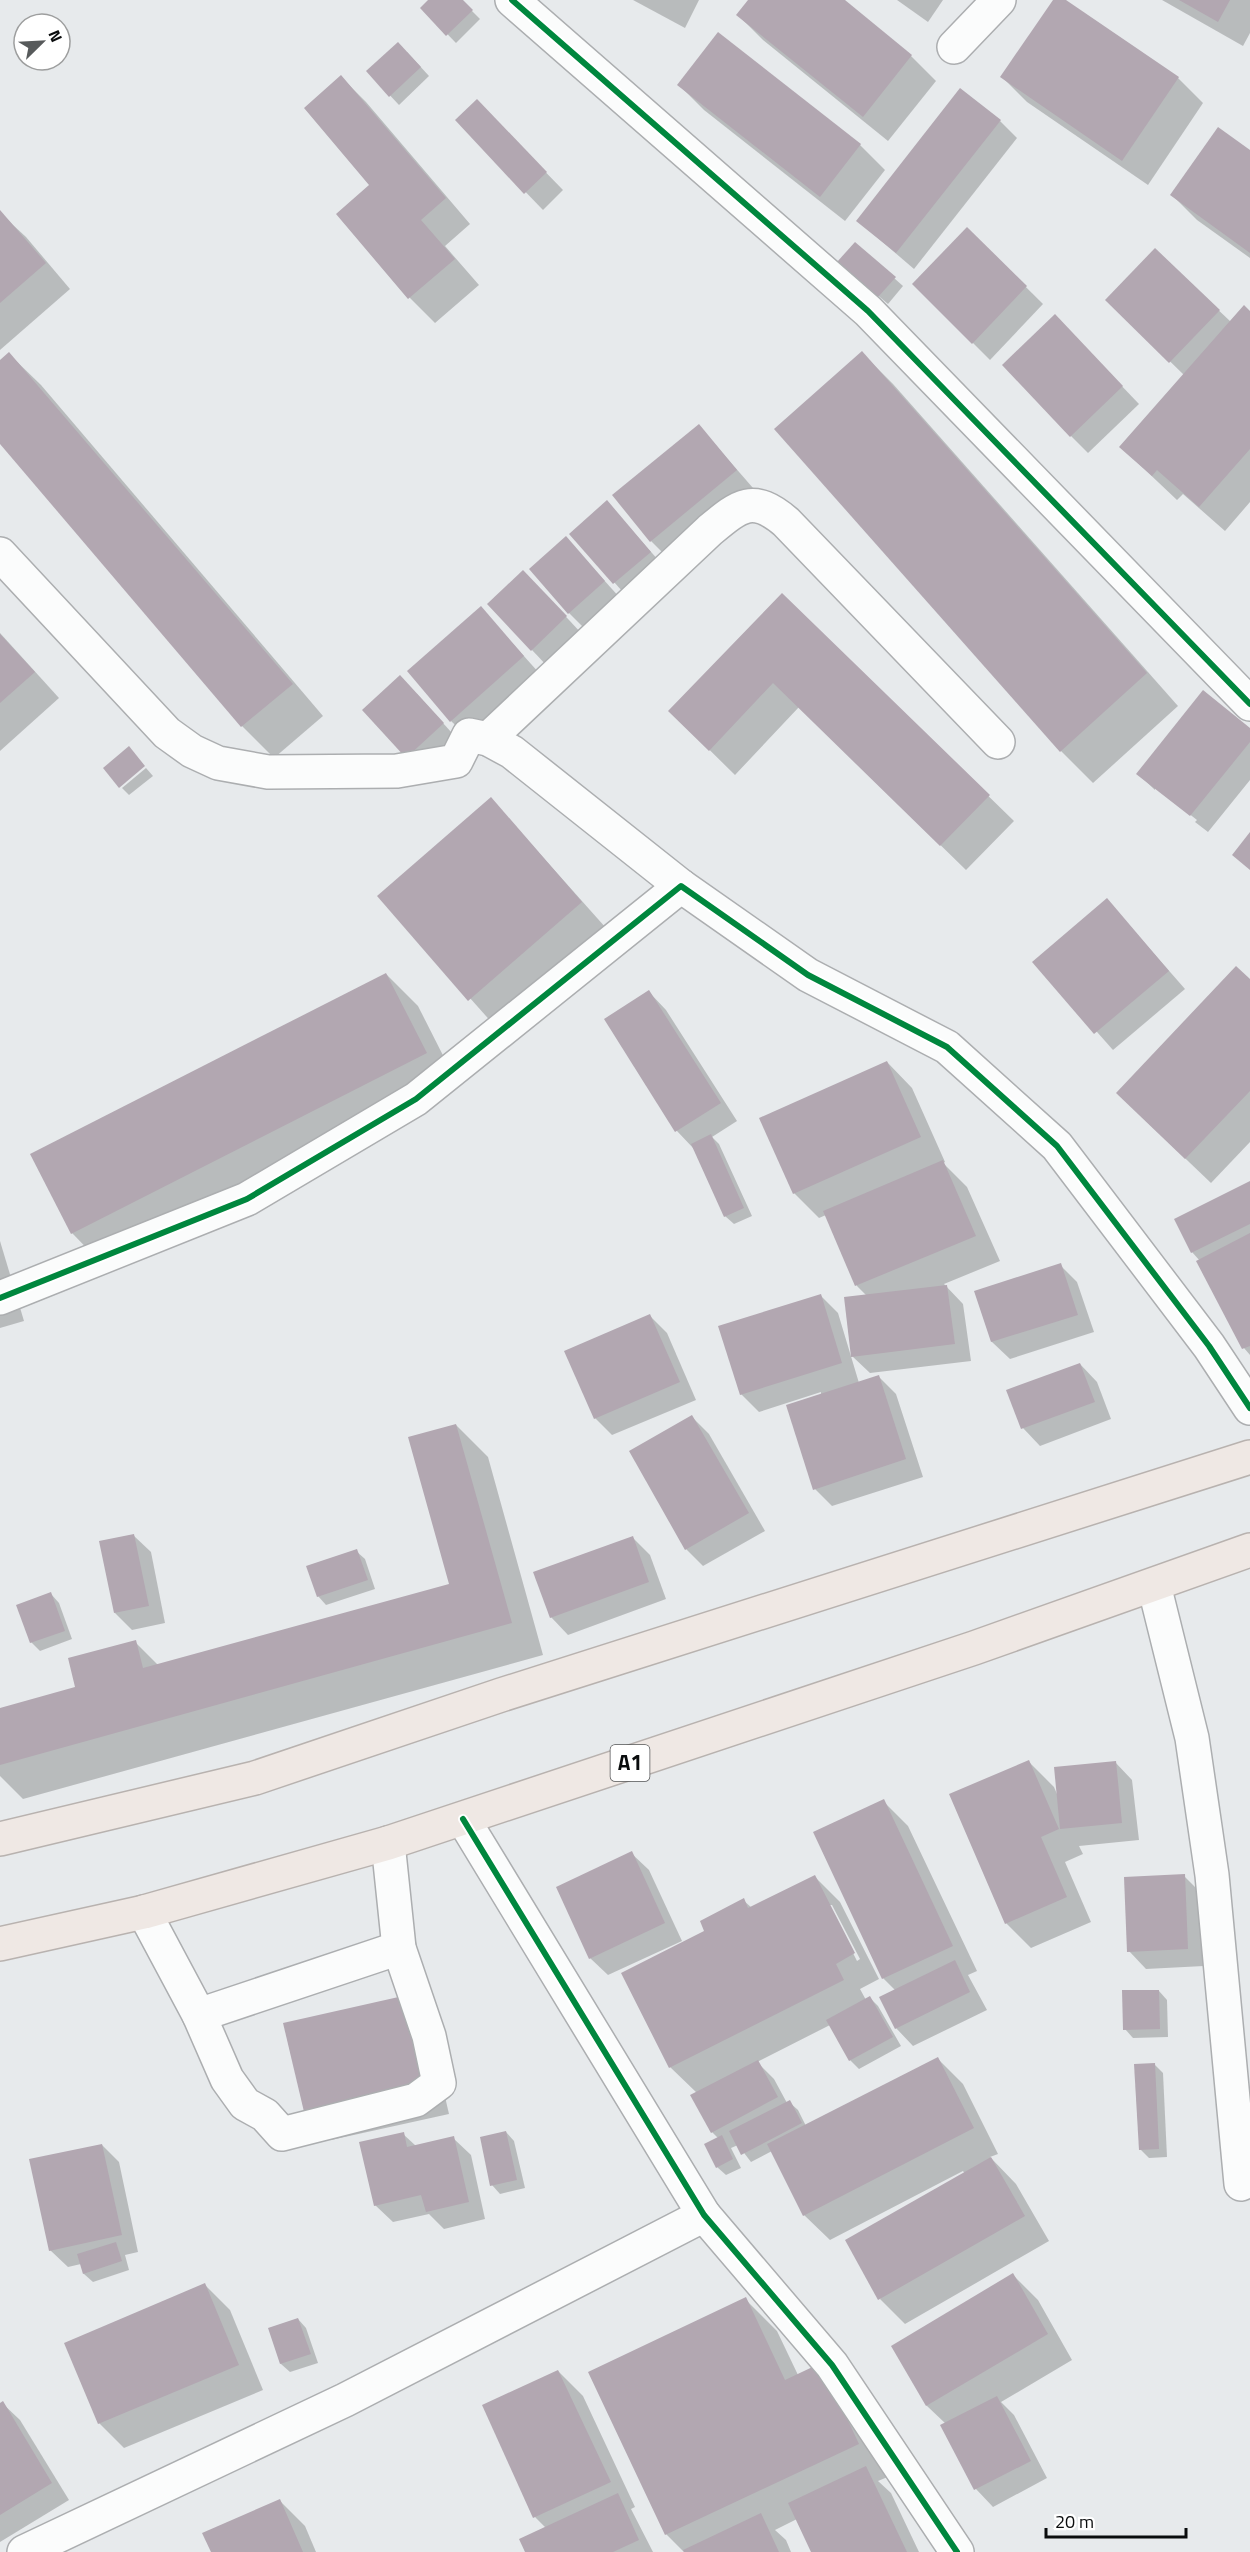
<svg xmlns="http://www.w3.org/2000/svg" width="1250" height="2552" viewBox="0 0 1250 2552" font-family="'Titillium Web',sans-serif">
	<rect width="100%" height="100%" fill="#e7eaec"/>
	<!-- shadow -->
	<g fill="#0003" fill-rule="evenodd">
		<path d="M430,0H461L480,19L456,43L422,8Z"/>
		<path d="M633,0H699L685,28Z"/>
		<path d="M750,0H843L911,56L936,81L888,141L763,40L738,15Z"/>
		<path d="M897,0H943L928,22Z"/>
		<path d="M1055,0H1063L1178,78L1203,103L1148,185L1027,102L1002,77Z"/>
		<path d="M1162,0H1250V33L1243,46Z"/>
		<path d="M718,34L860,145L885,170L845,221L704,110L679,85Z"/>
		<path d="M407,52L429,76L399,105L368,72Z"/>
		<path d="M341,77L366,102L470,224L445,246L479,285L435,323L410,298L338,214L372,186Z"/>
		<path d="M494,119L563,190L543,210L457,121Z"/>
		<path d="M1000,121L1017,138L914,269L858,221Z"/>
		<path d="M1250,152V258L1197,220L1172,195Z"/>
		<path d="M0,213L26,237L70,289L0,350Z"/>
		<path d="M967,229L1043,304L990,360L914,284Z"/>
		<path d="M1155,250L1231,322L1250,313V502L1225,531L1183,494L1177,500L1121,447L1184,375L1107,300Z"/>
		<path d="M848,270L894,278L903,286L888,304Z"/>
		<path d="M1072,334L1139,404L1088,453L1071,436Z"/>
		<path d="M862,353L893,384L1178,706L1093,783L1061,751Z"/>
		<path d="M9,354L41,385L323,716L274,758L242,726L0,441V362Z"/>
		<path d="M699,426L753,488L668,558L651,541Z"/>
		<path d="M607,502L667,570L631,601L571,534Z"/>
		<path d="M566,538L621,599L586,630L569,613Z"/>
		<path d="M540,589L583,635L549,668L532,650Z"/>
		<path d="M782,595L1014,821L966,870L799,707L735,775L670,711Z"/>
		<path d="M481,608L540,674L469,738L451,721Z"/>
		<path d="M0,633L59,698L0,751Z"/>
		<path d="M417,694L460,742L407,757Z"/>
		<path d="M1250,730V780L1208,832L1195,822L1197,820L1155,787V790L1138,774Z"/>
		<path d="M146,768L153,776L129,795L122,788Z"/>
		<path d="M491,799L606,928L494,1025L379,896Z"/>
		<path d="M1107,900L1185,989L1113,1050L1035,962Z"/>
		<path d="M386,974L418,1006L458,1085L103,1265L72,1233Z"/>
		<path d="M1250,981V1142L1211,1183L1143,1118Z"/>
		<path d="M649,992L666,1010L737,1121L712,1137L719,1144L752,1216L734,1224L725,1216L694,1149L677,1131L606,1020Z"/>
		<path d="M887,1062L912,1088L945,1162L943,1163L967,1187L1000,1261L944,1284L963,1304L971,1361L870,1373L852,1356L867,1296L857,1286L826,1215L819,1218L794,1193Z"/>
		<path d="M1250,1183V1355L1244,1348L1198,1262L1200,1261L1192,1252L1176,1220Z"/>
		<path d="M0,1241L24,1321L0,1328Z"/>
		<path d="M1060,1265L1077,1282L1094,1332L1010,1359L992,1342L976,1292Z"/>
		<path d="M820,1295L838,1313L859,1383L878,1376L896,1394L923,1477L832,1506L815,1489L821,1392L759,1412L741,1394Z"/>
		<path d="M650,1316L667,1333L696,1400L612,1435L595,1418Z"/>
		<path d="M1080,1364L1097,1382L1111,1419L1040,1446L1023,1428L1008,1391Z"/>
		<path d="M692,1417L709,1434L765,1531L703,1566L686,1549Z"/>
		<path d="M456,1425L488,1457L543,1655L23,1799L0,1776V1709L77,1688L135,1642L159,1666L451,1585Z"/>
		<path d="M133,1535L151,1552L165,1623L132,1630L115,1613Z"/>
		<path d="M633,1538L650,1555L666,1599L568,1635L551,1617Z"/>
		<path d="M356,1551L365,1559L375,1589L326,1605L318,1596Z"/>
		<path d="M51,1594L59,1603L72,1639L40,1651L31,1642Z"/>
		<path d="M1029,1762L1054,1787L1057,1794L1115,1762L1132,1780L1139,1840L1079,1846L1083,1854L1065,1862L1091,1922L1031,1948L1006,1923Z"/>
		<path d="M883,1801L908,1826L977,1971L968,1975L987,2010L913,2046L896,2028V1991L883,1978L815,1833Z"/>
		<path d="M631,1853L649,1870L682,1941L608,1975L590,1958Z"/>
		<path d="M1184,1876L1201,1893L1204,1966L1146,1969L1129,1951Z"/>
		<path d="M815,1877L840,1902L879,1979L860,1989L866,2000L870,1998L878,2006L901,2046L859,2069L850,2060L830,2025L757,2062L774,2079L787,2103L789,2102L798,2110L806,2126L938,2059L963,2084L998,2154L990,2157L1016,2184L1049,2241L905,2324L880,2299L965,2174L963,2171L830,2240L804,2215L772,2151L751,2162L738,2145L731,2148L741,2168L726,2175L717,2167L718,2138L712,2132L697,2093L670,2067L706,1932L743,1900L752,1908ZM829,1905H832L860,1959L857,1961Z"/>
		<path d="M1159,1991L1167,2000L1168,2037L1133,2038L1125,2029Z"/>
		<path d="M428,2023L449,2114L331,2140L306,2115Z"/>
		<path d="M1154,2064L1163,2073L1167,2157L1149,2158L1140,2149Z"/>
		<path d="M506,2132L514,2141L525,2188L500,2194L492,2185Z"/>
		<path d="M403,2134L416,2146L453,2138L471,2155L485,2219L444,2229L429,2214L393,2222L375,2205Z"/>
		<path d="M102,2145L119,2162L138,2252L125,2255L129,2270L93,2282L84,2274L81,2264L68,2267L50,2250Z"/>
		<path d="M1013,2275L1038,2300L1072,2360L1001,2402L1014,2415L1047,2478L993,2507L976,2489L942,2426L946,2424L927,2406L893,2346Z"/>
		<path d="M205,2285L230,2310L263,2390L124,2448L99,2423Z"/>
		<path d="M745,2299L777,2331L798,2375L821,2365L890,2476L878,2481L891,2493L919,2552H813L797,2519L775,2530L786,2540L791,2552H684L666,2534L590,2372Z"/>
		<path d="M298,2319L306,2328L318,2363L290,2372L281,2364L270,2329Z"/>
		<path d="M558,2371L583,2396L635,2507L631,2509L653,2552H527L546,2528L535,2517Z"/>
		<path d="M2,2403L20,2420L69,2500L0,2542V2405Z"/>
		<path d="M280,2501L305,2526L316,2552H212Z"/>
	</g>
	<!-- building -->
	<g fill="#b2a7b1">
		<path d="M428,0H463L473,10L446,36L420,8Z"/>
		<path d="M748,0H845L912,55L863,117L736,15Z"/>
		<path d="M1053,0H1066L1179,77L1122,161L1000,77Z"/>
		<path d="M1179,0H1230L1218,22Z"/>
		<path d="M718,32L861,144L820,197L677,85Z"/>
		<path d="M398,42L421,67L389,97L366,71Z"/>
		<path d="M341,75L446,198L421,220L455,259L408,299L336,214L369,185L304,108Z"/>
		<path d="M960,88L1001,120L896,253L856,221Z"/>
		<path d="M477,99L547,172L524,194L455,120Z"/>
		<path d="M1218,127L1250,150V253L1170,195Z"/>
		<path d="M0,210L46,263L0,303Z"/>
		<path d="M967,227L1027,286L972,344L912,284Z"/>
		<path d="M855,242L896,277L878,297L837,262Z"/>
		<path d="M1155,248L1220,310L1169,363L1105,300Z"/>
		<path d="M1244,305L1250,311V449L1199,507L1157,470L1152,476L1119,447Z"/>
		<path d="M1055,314L1123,386L1070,437L1002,365Z"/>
		<path d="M862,351L1147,673L1060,752L774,429Z"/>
		<path d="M9,352L293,684L241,727L0,444V360Z"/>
		<path d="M699,424L737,470L650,542L612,495Z"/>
		<path d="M607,500L651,552L613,584L569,534Z"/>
		<path d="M566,536L605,581L568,614L529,569Z"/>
		<path d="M523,570L567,616L531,651L487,604Z"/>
		<path d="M782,593L990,795L940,846L773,683L709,751L668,711Z"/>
		<path d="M481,606L524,656L450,722L407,671Z"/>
		<path d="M0,634L35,672L0,703Z"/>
		<path d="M400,675L444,723L406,758L362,710Z"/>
		<path d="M1203,690L1250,728V742L1190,816L1136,774Z"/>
		<path d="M129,746L145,766L119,788L103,768Z"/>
		<path d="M491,797L582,902L468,1001L377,896Z"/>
		<path d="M1250,832V870L1232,855Z"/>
		<path d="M1107,898L1169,971L1094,1034L1032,962Z"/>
		<path d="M1236,966L1250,979V1091L1185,1159L1116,1093Z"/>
		<path d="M386,973L427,1053L71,1234L30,1154Z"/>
		<path d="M649,990L721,1103L675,1132L604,1019Z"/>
		<path d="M887,1061L921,1137L793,1194L759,1118Z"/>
		<path d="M711,1134L744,1208L724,1217L691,1144Z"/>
		<path d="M943,1160L976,1236L855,1286L823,1211Z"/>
		<path d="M1250,1181V1224L1191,1253L1174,1219Z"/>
		<path d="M1250,1233V1346L1242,1349L1196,1261Z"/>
		<path d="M1061,1263L1078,1315L991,1342L974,1291Z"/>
		<path d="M947,1285L955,1344L851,1357L844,1297Z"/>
		<path d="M821,1294L842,1363L740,1395L718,1326Z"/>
		<path d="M650,1314L680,1382L594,1419L564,1351Z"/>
		<path d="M1080,1363L1095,1402L1021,1429L1006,1390Z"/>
		<path d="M879,1375L906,1459L813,1490L786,1405Z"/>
		<path d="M692,1415L749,1513L685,1550L629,1451Z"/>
		<path d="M456,1424L512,1623L0,1765V1708L75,1687L68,1658L136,1640L143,1668L449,1584L408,1437Z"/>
		<path d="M134,1534L149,1606L114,1613L99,1541Z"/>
		<path d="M633,1536L649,1582L550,1618L533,1572Z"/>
		<path d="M357,1549L368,1580L317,1597L306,1566Z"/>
		<path d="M51,1592L65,1631L30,1643L16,1605Z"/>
		<path d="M1029,1760L1059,1829L1041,1837L1067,1897L1005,1924L949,1794Z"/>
		<path d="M1116,1761L1122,1823L1060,1829L1054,1767Z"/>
		<path d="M884,1799L953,1946L882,1979L813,1832Z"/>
		<path d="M632,1851L665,1923L589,1959L556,1887Z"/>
		<path d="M1185,1874L1188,1949L1127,1952L1124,1877Z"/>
		<path d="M815,1875L855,1953L836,1964L844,1980L669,2068L621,1973L704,1931L700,1921L744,1898L748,1908Z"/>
		<path d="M955,1960L970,1992L895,2029L879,1997Z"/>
		<path d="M1122,1990H1159L1160,2029L1123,2030Z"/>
		<path d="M403,1996L424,2089L305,2116L283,2023Z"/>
		<path d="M870,1996L893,2037L849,2061L826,2020Z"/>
		<path d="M938,2057L974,2128L803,2216L767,2144Z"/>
		<path d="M758,2060L778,2097L711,2133L690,2095Z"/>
		<path d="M1155,2063L1159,2149L1139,2150L1134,2064Z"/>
		<path d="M790,2100L802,2123L741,2155L729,2131Z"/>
		<path d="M506,2131L517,2180L490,2186L480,2137Z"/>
		<path d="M404,2132L407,2147L454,2136L469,2202L426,2212L421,2195L374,2206L359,2142Z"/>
		<path d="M722,2135L733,2159L716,2168L704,2144Z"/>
		<path d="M102,2144L122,2235L49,2251L29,2159Z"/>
		<path d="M991,2157L1025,2216L878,2300L845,2240Z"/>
		<path d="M116,2242L122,2261L83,2274L77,2254Z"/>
		<path d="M1013,2273L1048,2334L926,2406L891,2346Z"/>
		<path d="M205,2283L239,2365L98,2424L64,2343Z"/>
		<path d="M746,2297L785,2380L821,2363L859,2444L665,2535L588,2372Z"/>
		<path d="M298,2318L311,2354L280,2364L268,2328Z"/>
		<path d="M558,2370L611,2482L533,2518L482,2405Z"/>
		<path d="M997,2396L1031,2461L974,2490L940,2425Z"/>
		<path d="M3,2401L52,2483L0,2515V2403Z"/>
		<path d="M866,2466L907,2552H811L788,2503Z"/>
		<path d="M618,2493L639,2540L613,2552H525L519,2539Z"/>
		<path d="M280,2499L303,2552H211L202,2533Z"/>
		<path d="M761,2513L779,2552H684L683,2550Z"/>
	</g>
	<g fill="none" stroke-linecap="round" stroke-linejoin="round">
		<!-- minor casing -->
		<g stroke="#acaeb0" stroke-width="36">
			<g id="minor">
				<path d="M512,0L868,311L1250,704"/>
				<path d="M954,47L999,0"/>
				<path d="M0,554L167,733L192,751L218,763L268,772L397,771L456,761L469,735L488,739L512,752L681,886"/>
				<path d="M488,739L710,530C740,505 753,494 786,522L998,742"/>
				<path d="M0,1298L247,1199L416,1099L681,886L808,975L947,1047L1057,1146L1209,1346L1250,1408"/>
				<path d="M1154,1585L1192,1738L1212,1875L1241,2184"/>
				<path d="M463,1819L704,2215L832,2365L957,2552"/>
				<path d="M144,1912L199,2015L227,2079L245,2104L265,2115L282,2134L416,2100L439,2083L429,2036L399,1948L388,1843"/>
				<path d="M199,2015L399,1948"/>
				<path d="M24,2552L345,2400L704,2215"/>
			</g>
		</g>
		<!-- highway casing -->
		<g stroke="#b8b2af" stroke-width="36">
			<g id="highway">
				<path d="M0,1839L255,1778L501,1695L1250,1457"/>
				<path d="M0,1944L144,1912L388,1843L974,1648L1250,1550"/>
			</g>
		</g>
		<!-- minor -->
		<use href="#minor" stroke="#fbfcfc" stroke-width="33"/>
		<!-- highway -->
		<use href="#highway" stroke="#efe8e4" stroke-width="33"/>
		<!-- cycleway casing -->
		<g stroke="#fff" stroke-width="10">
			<g id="cycleway">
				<path d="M512,0L868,311L1250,704"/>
				<path d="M0,1298L247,1199L416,1099L681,886L808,975L947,1047L1057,1146L1209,1346L1250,1408"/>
				<path d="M463,1819L704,2215L832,2365L957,2552"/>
			</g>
		</g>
		<!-- cycleway -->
		<use href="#cycleway" stroke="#00873e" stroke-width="6"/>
	</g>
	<g text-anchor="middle" stroke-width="6" stroke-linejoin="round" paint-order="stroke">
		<!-- shield labels -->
		<rect fill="#fff" stroke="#545556" stroke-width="1.5" x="610.5" y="1745" width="39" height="36" rx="4.5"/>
		<g font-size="21" font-weight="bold" fill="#0a0c0d">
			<text x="630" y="1770">A1</text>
		</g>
	</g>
	<!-- north arrow -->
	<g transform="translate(42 42) rotate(66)"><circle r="28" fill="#ffffff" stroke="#9d9e9e" stroke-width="1.5"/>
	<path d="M0-4.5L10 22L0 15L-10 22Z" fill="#575a5b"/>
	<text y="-9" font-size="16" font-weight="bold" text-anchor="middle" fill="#0a0c0d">N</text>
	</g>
	<!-- scale -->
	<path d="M1046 2528v9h140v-9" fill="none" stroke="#0a0c0d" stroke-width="3"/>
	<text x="1055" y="2528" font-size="18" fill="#0a0c0d" stroke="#ffffff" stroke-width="4.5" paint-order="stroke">20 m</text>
</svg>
